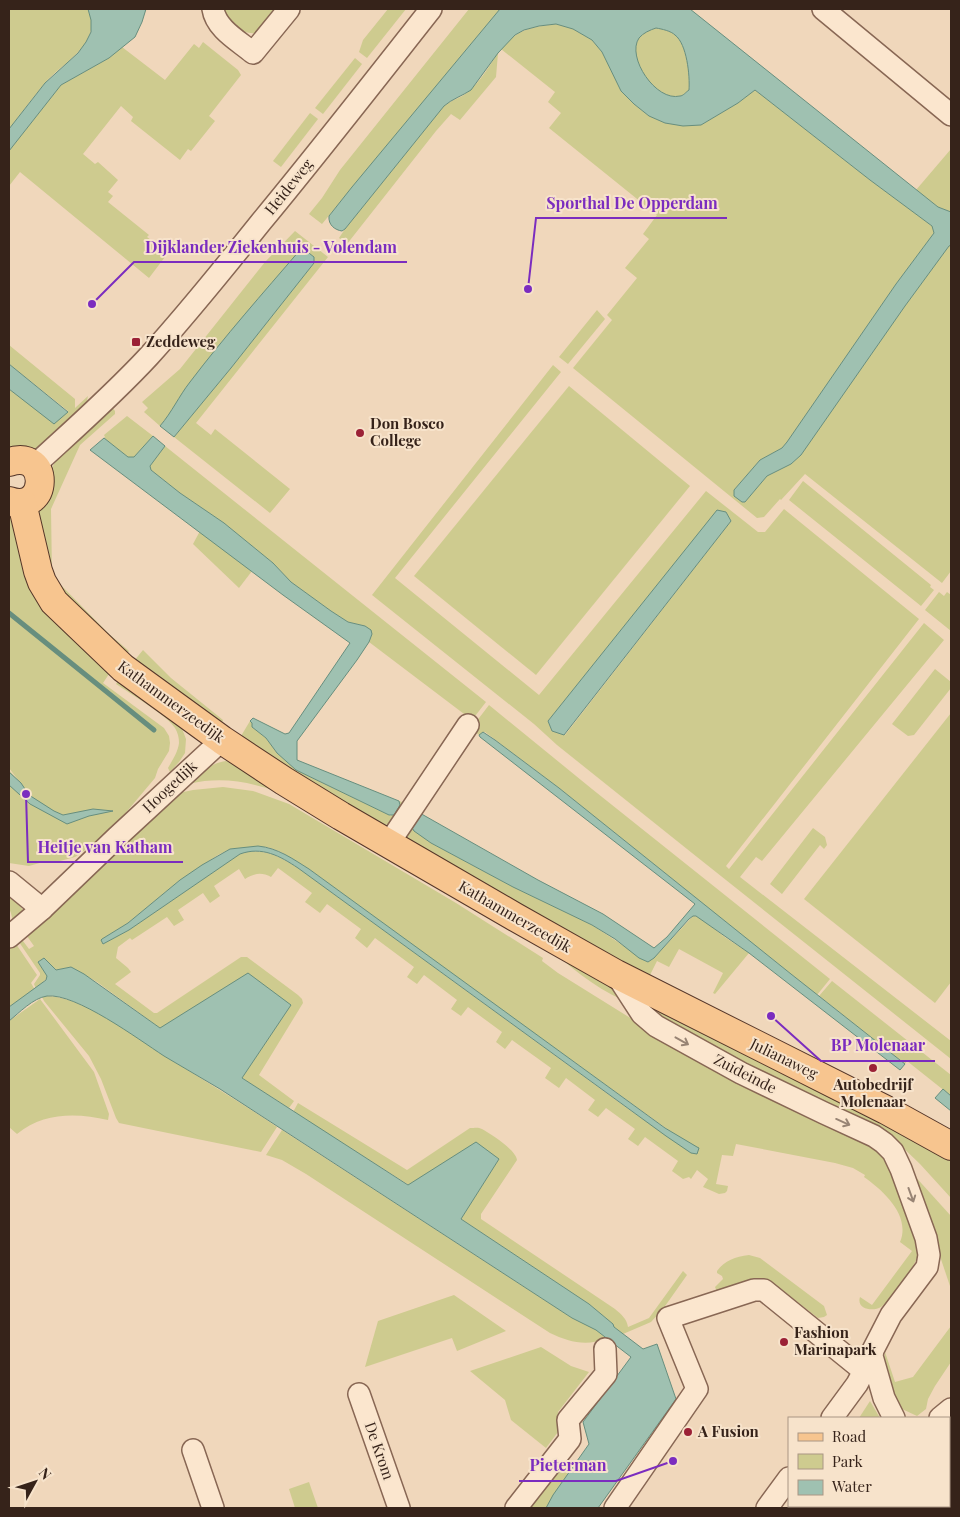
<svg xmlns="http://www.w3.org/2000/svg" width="960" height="1517" viewBox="0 0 960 1517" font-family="'Playfair Display',serif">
	<rect width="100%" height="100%" fill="#f0d7bb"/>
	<!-- green -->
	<g fill="#cecb8f" fill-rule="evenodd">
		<path d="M9,9H88C104,43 63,62 45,83C32,98 21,114 9,129Z"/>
		<path d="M221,9H278L256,33C242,35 232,23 222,15Z"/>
		<path d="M388,9H406L367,58L359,52L363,40Z"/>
		<path d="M469,9H500L322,224L309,214L322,198L340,170Z"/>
		<path d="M556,24L573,29L592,40L602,52L621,91L634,104L649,116L665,123L701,125L738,103L755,90L870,180L932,226L934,233L896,284L787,442L782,448L760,460L734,490L745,502L767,476L791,464L801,455L905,306L949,246L951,245V571L942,583L805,474L781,500L780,499L764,517L757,518L573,368L612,320L607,315L637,278L625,268L649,239L643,234L657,215L549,128L561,113L548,102L555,92L501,49C517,29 532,27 556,24Z"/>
		<path d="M656,28C662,29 671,31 675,35C687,44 690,76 689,90C686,92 683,96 680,96C656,102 626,57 639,38C643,33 650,30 656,28Z"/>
		<path d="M203,42L238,70L241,75L209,116L215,121L191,151L188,149L180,160L131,121L133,117L121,106L83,154L95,164L98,162L118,180L108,192L113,196L108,202L149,235L147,237L168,253L149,278L20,172L9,186V151L61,85L109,58L122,47L165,80L194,44L199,48Z"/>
		<path d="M498,53L496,77L460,120L451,114L436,131L347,244L339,238L345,229L444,106C451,100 461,98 468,92C480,82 489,66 498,53Z"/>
		<path d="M355,58L362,64L323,114L315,108Z"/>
		<path d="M310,113L318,119L281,167L273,161Z"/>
		<path d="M951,149V212L938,207L916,190Z"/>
		<path d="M295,231L328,257L196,423L211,435L215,429L290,489L270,513L174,437L231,368L314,263V257L305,250L224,339L189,384L171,413L160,426L144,412L148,408L142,402L180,369L265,262Z"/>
		<path d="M597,310L605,319L568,364L559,357Z"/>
		<path d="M9,345L75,399V408L88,396L86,405L42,447L33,449L9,451V389L54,423L68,411L9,364Z"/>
		<path d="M553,365L561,372L395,578L539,695L706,491L758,532H765L784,509L919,619L726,866L729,869L924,623L944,640L762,861L756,857L740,877L951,1041V1059L692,853L557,745L534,724L372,595ZM717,511L726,512L731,521L565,735L552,731L548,721Z"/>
		<path d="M569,386L690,486L536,675L414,576Z"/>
		<path d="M111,406L115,411V414L80,445L51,509L52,575L54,578L109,634L129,651L126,655L53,584L38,517L39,507L50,472L57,458Z"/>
		<path d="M127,416L153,436L134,457H128L104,438L105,437L104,435Z"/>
		<path d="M165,446L486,702L472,720L369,642L372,634L365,626L348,622L331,611L291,582L273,563L224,523L180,493L151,470L150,466Z"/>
		<path d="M803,481L931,585L930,587L934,590L921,606L789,500Z"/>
		<path d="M9,514L12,516L86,651L109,674L103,683L164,728L169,736L170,743L169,751L158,769L155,778L118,822L97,842L75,857L60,861L43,862L29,866L9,863V770L21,784L9,768Z"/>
		<path d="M200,531L252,571L239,588L193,544Z"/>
		<path d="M939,592L944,596L947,592L951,595V631L925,610Z"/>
		<path d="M143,650L171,678L223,720L221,725L134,661Z"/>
		<path d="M935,669L951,682V688L914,735L908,736L892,724Z"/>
		<path d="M118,681L181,726L186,739L185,753L179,762L170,772L168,768C172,761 178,752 179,743C179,738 178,733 175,728C168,716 129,693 116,684Z"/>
		<path d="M489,705L592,789L830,979L817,995L559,788L485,732H483L479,735L474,731L476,722Z"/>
		<path d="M951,713V982L935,1003L804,899Z"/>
		<path d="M250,721L253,723L252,727L266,738L277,753L296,770L391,816L400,803L399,801L408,804L393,824L383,825L369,823L241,736Z"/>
		<path d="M226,761L237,764L290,795C255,784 226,775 189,784C201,773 210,763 226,761Z"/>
		<path d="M223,787L253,791L289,804L456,903L543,958L542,961L558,973L640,1024L867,1139C873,1145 888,1155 891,1162C899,1179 904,1203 910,1221C912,1230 918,1241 919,1250C920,1261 890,1301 881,1307C873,1312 856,1309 860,1297L872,1305L912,1251L900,1242C911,1216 884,1191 864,1177L865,1175L853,1168L835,1163L736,1144L733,1156L722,1155L716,1184L728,1186L727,1191L725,1193L719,1194L703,1187L708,1179L697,1170L691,1179L689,1177L683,1179L672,1171L678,1161L645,1137L638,1146L628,1139L635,1129L606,1108L598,1117L588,1110L595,1100L566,1078L559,1088L545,1078L551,1068L512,1040L505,1049L496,1042L502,1032L468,1007L461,1016L451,1009L457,1000L424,975L417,984L407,977L414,967L375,938L367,948L355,938L361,929L327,904L320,913L305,902L312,893L278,868L271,877C262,872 254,873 245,879L239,869L214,886L220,896L210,903L203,893L178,910L184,920L174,926L167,917L132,940L130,938L118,947L116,958L128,968L131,972L115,984L154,1013H157L241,957H247L298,995L302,999L303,1003L259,1075L294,1101L289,1108L242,1078L291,1005L160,1028L97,982L71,967L56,970L44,959L38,962L47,976V978L36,989L34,984L40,975V973L19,942L20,937L29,949L34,946L24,932L174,794L193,790ZM267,847L281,852L309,869L462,981L674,1134L694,1154L631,1111L298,868C280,857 262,846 240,854L129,930L103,944L102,939L128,923L180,880L218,855L230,849Z"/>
		<path d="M417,811L412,828L431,843L513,887L592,925L648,962L654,958L693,916L699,917L726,938L749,953L715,994L713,993L723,973L679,949L669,967L657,961L650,975L642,978L408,843L404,835Z"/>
		<path d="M813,828L825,837L827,845L824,849L820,845L782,894L770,884Z"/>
		<path d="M9,892L23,910L22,914L14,922C11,918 12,913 9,909Z"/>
		<path d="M16,944L37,975L31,983L35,990L9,1007V945Z"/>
		<path d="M544,944L617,986L623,1000C593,987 568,965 544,944Z"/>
		<path d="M832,981L951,1075V1096L907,1061L905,1064L819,996Z"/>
		<path d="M47,996C85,997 133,1036 165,1056C202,1079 240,1102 277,1127L261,1152L119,1123L116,1118L101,1079L89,1056L44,1001L42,997Z"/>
		<path d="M640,998L951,1158V1198L920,1164L896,1141L654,1018Z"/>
		<path d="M40,999L94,1072L109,1114L108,1120C77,1113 44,1112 17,1134L9,1127V1021Z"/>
		<path d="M298,1103L407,1170L470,1128C475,1128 478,1127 482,1129C491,1134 516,1150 517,1160L481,1214V1219L615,1309C621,1314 627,1319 628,1327L649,1318L683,1271L687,1275L663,1309L651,1322L623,1334L614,1327L613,1324L589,1304L461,1219L499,1159L409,1185L293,1112Z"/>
		<path d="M282,1130L572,1318L596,1329L607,1338C587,1347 569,1342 550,1333L306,1174L282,1160L266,1155Z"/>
		<path d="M912,1173L951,1216V1289Z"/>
		<path d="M749,1255L760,1258L824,1306L827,1315L824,1317L818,1318L769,1280H763L718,1294L715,1287L723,1279L722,1276L717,1273V1271C725,1260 735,1257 749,1255Z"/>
		<path d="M454,1295L506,1331L457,1351L452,1338L365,1367L378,1321Z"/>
		<path d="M951,1326V1362L935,1386L928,1399L926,1409L917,1416L902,1409L897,1404L883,1368L885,1352L895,1382L913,1377Z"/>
		<path d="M541,1347L571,1366L589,1372L558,1412L561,1428L546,1448L511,1420L505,1400L470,1371Z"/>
		<path d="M870,1401L880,1418H859Z"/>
		<path d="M951,1426V1508H860L859,1506H949V1429Z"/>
		<path d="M558,1466L578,1482L598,1508H527Z"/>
		<path d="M309,1482L318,1508H295L289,1489Z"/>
	</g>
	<!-- water -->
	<g fill="#9fc1b1" stroke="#678e7e" fill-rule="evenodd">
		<path d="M88,9H146L142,22L135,37L109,58L61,85L9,151V129L45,83L78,53L86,42L91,32V20Z"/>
		<path d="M500,9H690L938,207L951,212V245L949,246L905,306L801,455L791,464L767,476L745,502H742L734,496V490L760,460L782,448L787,442L896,284L934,233L932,226L870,180L755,90L738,103L701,125L683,126L665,123L649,116L634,104L621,91L602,52L592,40L573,29L556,24L539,26L524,30L515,35L498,53L471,90C462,96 452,99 444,106L345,229L342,231C335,230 328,225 329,216L352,187ZM656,28C662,29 671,31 675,35C687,44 690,76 689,90C686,92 683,96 680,96C656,102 626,57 639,38C643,33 650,30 656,28Z"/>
		<path d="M300,250H305L314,257V263L231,368L174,437L160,426C172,412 179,396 190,382C225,336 263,293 300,250Z"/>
		<path d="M9,364L68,412L54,424L9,389Z"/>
		<path d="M153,436L165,446L150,466L151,470L180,493L224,523L273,563L291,582L331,611L348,622L365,626L371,630L372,634L369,642L357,660L297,741V760L399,801L400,805L394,815H389L296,770L277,753L266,738L252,727V723L250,721L253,718L285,734L289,733L350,643L283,595L90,450L104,438L128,457H134Z"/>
		<path d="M717,510L726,512L731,521L564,735L552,731L548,721Z"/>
		<path d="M483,732L495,740L559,788L791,974L905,1064L900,1070L749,953L696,916H693L689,919L654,958L648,962L639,958L615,939L592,925L513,887L431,843L414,831L411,826L418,812L538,880L603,914L654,948L667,937L695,904L480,737L479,735Z"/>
		<path d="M9,772L21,783L29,795L54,811L63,815L93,809L113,811L89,816L67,824L30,804L9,785Z"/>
		<path d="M258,846C278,848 293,859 309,869L665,1128L697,1147L699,1148L697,1154L691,1153L666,1136L298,868C280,856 262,846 240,854L129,930L103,944L101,940L102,939L128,923L180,880L202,865L230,849Z"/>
		<path d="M44,958L56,970L71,967L84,974L160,1028L248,973L291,1005L242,1078L408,1185L476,1142L499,1159L461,1219L589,1304L613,1324L614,1327L643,1349L657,1344L676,1399L598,1508H546L553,1495L589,1444L583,1422L631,1357L596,1330L572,1318L220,1089C201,1078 183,1067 164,1056C138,1039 76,993 47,996C33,998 19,1013 9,1021V1007L46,980L47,976L38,962Z"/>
		<path d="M943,1089L951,1096V1111L935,1098Z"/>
	</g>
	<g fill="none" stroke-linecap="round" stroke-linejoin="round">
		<!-- stream -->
		<path stroke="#678e7e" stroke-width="5" d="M9,613L154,730"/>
		<!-- minor casing -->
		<g stroke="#886754" stroke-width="24">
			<g id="minor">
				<path d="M213,9C216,29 239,41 253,53L289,9"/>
				<path d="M823,9L951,115"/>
				<path d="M34,466C73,430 113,395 149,356C188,313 225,267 261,222C319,152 375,80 431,9"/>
				<path d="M389,843L468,725"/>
				<path d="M9,882L42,909"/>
				<path d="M9,937L42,909L117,837L222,740"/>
				<path d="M616,974L642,1014L656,1026L741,1073L824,1113L874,1136L884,1143L893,1152L901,1169L926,1238L929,1255L927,1267L891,1315L873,1350L872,1356L884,1398L894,1418"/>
				<path d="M359,1394L399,1508"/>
				<path d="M832,1418L857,1384L871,1358"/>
				<path d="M940,1418L951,1409"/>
				<path d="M193,1450L213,1508"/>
				<path d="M851,1506V1508"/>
				<path d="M516,1508L570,1439L568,1420L606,1374L605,1349"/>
				<path d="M615,1508L697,1389L668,1318L754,1290H764L864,1371"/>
				<path d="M767,1508L789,1478"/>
				<path d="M833,1508L835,1506"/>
			</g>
		</g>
		<!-- major casing -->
		<g stroke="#553629" stroke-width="30">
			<g id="major">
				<path d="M9,462C51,448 49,515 9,501"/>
				<path d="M22,503L38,571L42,582L54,602L123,668L222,740L284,781L341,816L515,917L616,974L886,1110L951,1146"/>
			</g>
		</g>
		<!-- minor -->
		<use href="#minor" stroke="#fbe6ce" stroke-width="21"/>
		<!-- major -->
		<use href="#major" stroke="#f7c58f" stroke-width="28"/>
	</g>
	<!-- one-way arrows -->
	<defs><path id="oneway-shaft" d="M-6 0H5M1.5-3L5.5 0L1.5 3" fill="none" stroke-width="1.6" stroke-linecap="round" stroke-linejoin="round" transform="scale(1.25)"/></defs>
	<g stroke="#988474">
		<use href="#oneway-shaft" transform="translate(682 1041) rotate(29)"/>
		<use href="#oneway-shaft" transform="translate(843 1122) rotate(24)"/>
		<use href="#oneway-shaft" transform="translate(911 1195) rotate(70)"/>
	</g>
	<!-- markers -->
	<g fill="#9b2136" stroke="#f7e3cb" stroke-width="2">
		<rect x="131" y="337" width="10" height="10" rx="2.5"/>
		<circle cx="360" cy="433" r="5"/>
		<circle cx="873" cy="1068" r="5"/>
		<circle cx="784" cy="1342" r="5"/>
		<circle cx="688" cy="1432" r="5"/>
	</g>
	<g text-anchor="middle" stroke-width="4" stroke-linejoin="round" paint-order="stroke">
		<!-- street labels -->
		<g font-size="15" fill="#36231a" stroke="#f7e3cb">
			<text transform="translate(289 187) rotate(-51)" y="5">Heideweg</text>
			<text transform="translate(171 702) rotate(36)" y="5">Kathammerzeedijk</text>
			<text transform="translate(170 787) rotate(-43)" y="5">Hoogedijk</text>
			<text transform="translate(515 917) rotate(30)" y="5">Kathammerzeedijk</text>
			<text transform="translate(784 1059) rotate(26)" y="5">Julianaweg</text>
			<text transform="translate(745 1074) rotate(27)" y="5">Zuideinde</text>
			<text transform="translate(379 1451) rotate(71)" y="5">De Krom</text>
		</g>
		<!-- poi labels -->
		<g font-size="15" font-weight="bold" fill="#36231a" stroke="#f7e3cb" text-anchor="start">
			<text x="146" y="347">Zeddeweg</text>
			<text x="370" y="429">Don Bosco<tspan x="370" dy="17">College</tspan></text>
			<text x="873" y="1090" text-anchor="middle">Autobedrijf<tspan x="873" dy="17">Molenaar</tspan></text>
			<text x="794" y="1338">Fashion<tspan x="794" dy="17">Marinapark</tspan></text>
			<text x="698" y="1437">A Fusion</text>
		</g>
	</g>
	<!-- callouts -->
	<path fill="none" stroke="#7b2cbf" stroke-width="2" d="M528 289L536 218H727M92 304L134 262H407M26 794L28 862H183M771 1016L821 1061H935M673 1461L616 1481H519"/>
	<g fill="#7b2cbf" stroke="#f7e3cb" stroke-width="2">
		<circle cx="528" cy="289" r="5"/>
		<circle cx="92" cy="304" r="5"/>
		<circle cx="26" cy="794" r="5"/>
		<circle cx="771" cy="1016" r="5"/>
		<circle cx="673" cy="1461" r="5"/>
	</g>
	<g font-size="16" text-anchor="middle" font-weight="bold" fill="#7b2cbf" stroke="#f7e3cb" stroke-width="4" stroke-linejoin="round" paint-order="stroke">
		<text x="632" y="209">Sporthal De Opperdam</text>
		<text x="271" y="253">Dijklander Ziekenhuis - Volendam</text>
		<text x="105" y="853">Heitje van Katham</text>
		<text x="878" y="1051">BP Molenaar</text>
		<text x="568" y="1471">Pieterman</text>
	</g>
	<!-- border -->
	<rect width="960" height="1517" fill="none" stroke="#36231a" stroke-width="20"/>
	<!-- legend -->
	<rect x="788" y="1417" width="162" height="90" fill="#f7e3cb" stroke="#aa9684"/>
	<rect x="798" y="1433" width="25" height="8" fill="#f7c58f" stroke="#aa9684"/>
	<text x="832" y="1442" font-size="15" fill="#36231a">Road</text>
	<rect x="798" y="1454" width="25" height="15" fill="#cecb8f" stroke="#aa9684"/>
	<text x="832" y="1467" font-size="15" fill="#36231a">Park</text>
	<rect x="798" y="1480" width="25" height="15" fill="#9fc1b1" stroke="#aa9684"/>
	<text x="832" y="1492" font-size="15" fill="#36231a">Water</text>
	<!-- north arrow -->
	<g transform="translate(35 1482) rotate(50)" stroke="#f7e3cb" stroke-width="4" paint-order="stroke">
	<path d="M0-4L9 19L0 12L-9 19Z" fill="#36231a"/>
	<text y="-8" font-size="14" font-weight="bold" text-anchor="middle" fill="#36231a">N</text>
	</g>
</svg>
